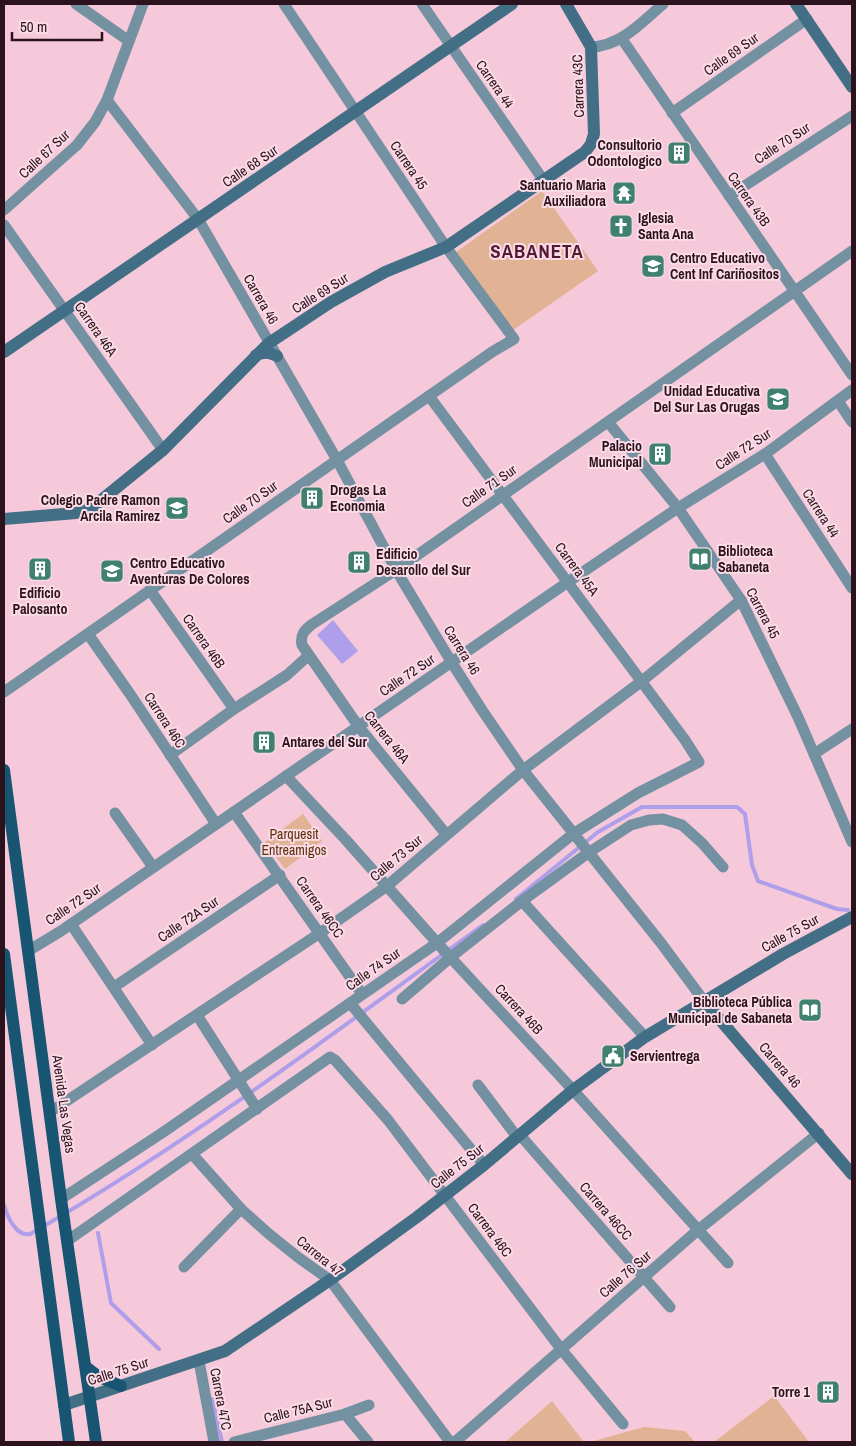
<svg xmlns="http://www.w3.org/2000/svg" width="856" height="1446" viewBox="0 0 856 1446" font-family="'Archivo Narrow',sans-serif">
	<rect width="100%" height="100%" fill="#f6c9da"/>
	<!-- green -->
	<g fill="#e1b294">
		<path d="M542,191L598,271L513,330L456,252Z"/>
		<path d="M303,814L322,841L285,869L265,842Z"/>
		<path d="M774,1396L809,1442H714Z"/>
		<path d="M552,1401L584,1442H505Z"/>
		<path d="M644,1427L685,1431L695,1442H590Z"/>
	</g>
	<!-- water -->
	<path fill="#af9eea" d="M333,620L358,651L342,664L317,635Z"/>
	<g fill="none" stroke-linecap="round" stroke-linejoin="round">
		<!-- stream -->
		<g stroke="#af9eea" stroke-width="4">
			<path d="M516,899L598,832L642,807H737L745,814L752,865L758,881L837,909L848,910"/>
			<path d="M4,1205C7,1216 16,1237 30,1234C33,1233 35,1231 38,1229"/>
			<path d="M44,1226C197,1137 339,1029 483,925"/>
			<path d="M98,1233L111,1303L159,1349"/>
			<path d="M212,1399L222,1442"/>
		</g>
		<!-- street -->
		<g stroke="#7491a2" stroke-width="11">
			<path d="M76,4L129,41"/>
			<path d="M422,4L544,181"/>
			<path d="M622,39L852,375"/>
			<path d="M591,47C621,46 642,22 663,4"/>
			<path d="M107,100L198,219L337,460L396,570L452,663L482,710L523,770L661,943L704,1001"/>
			<path d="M672,113L807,19"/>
			<path d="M729,196L852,116"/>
			<path d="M4,210L77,145L95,122L107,100L143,4"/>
			<path d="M4,225L163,450"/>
			<path d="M838,401L852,422"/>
			<path d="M608,422L678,508L741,600L798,717L852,842"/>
			<path d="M765,454L852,588"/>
			<path d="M150,590L234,709"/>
			<path d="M88,634L130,694L216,824"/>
			<path d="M4,692L492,352L514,339L446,247L284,4"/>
			<path d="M814,754L852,729"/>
			<path d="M170,755L234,709L287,675L308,656"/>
			<path d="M286,776L346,840L439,945L573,1090L728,1263"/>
			<path d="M234,812L362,994"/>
			<path d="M115,813L153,867"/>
			<path d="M446,834L359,727L302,645C300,635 304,631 311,625L396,570L852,251"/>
			<path d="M522,901L645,1037"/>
			<path d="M71,924L152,1045"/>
			<path d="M28,951L61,931L568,582L678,508L765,454L852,390"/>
			<path d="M114,987L280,875"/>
			<path d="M402,999L451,957L522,901L588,853L631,825L649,820L663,819L682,825L702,843L723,867"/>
			<path d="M350,1003L484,1165"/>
			<path d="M197,1015L257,1109"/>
			<path d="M478,1085L517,1137"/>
			<path d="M50,1112L320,933L387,886L523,770L642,681L741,600"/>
			<path d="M520,1135L670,1307"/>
			<path d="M192,1154L241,1209L269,1234L299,1258L330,1280L450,1442"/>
			<path d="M61,1199L162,1133L437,943L573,834L638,793L699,762L685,740L429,396"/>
			<path d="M67,1241L330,1057L335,1060L388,1120L561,1349L623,1424"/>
			<path d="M184,1267L241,1209"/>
			<path d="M199,1361L214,1442"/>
			<path d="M345,1414L368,1442"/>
			<path d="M234,1442L345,1414L369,1405"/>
			<path d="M455,1442L698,1230L819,1133"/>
		</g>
		<!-- secondary -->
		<g stroke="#426e86" stroke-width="12">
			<path d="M796,4L852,87"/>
			<path d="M4,352L512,4"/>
			<path d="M256,355C264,352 269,352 277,356"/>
			<path d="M4,519L76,513L85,511L94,506L163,450L269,343L331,302L385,272L446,247L585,152L591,144L594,134L591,47L566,4"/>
			<path d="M704,1001L852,1174"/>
			<path d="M64,1405L225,1351L330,1280L417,1217L484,1165L573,1090L645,1037L783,954L852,917"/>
		</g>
		<!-- primary -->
		<g stroke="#175572" stroke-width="12">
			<path d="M4,770L61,1199L96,1442"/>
			<path d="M4,954L69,1442"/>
			<path d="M86,1367L99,1377L121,1386"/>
		</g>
	</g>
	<!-- icons -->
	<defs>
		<g id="building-square" transform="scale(1.25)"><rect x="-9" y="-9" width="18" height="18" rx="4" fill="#40806f" stroke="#fadbe6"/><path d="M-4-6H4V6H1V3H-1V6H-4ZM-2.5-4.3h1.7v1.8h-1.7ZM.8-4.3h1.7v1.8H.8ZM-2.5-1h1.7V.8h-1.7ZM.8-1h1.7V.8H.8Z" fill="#fff"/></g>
		<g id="temple-square" transform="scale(1.25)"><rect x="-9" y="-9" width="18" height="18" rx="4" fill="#40806f" stroke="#fadbe6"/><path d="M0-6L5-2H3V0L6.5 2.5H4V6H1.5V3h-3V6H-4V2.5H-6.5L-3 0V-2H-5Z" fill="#fff"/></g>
		<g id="church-square" transform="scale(1.25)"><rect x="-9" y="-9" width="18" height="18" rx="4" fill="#40806f" stroke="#fadbe6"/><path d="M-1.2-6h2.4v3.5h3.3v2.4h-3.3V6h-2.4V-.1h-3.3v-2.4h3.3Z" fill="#fff"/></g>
		<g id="school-square" transform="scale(1.25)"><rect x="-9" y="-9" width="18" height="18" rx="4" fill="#40806f" stroke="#fadbe6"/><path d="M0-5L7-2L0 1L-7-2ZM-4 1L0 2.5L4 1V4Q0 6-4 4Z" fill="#fff"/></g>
		<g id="library-square" transform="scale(1.25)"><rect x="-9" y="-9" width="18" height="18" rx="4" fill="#40806f" stroke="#fadbe6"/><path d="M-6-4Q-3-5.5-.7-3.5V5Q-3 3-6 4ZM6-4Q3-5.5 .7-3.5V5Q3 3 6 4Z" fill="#fff"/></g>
		<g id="civic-square" transform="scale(1.25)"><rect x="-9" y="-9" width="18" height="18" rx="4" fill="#40806f" stroke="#fadbe6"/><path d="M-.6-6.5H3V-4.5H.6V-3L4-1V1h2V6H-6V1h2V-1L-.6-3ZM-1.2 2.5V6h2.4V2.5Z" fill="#fff"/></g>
	</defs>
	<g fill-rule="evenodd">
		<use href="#building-square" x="679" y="153"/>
		<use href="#temple-square" x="624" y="193"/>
		<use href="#church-square" x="621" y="226"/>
		<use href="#school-square" x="653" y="266"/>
		<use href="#school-square" x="778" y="399"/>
		<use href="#building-square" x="660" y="454"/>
		<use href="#building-square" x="312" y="498"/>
		<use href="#school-square" x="177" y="508"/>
		<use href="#library-square" x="700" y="559"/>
		<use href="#building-square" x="359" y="562"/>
		<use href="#building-square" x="40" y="569"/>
		<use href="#school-square" x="112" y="571"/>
		<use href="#building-square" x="264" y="742"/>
		<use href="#library-square" x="810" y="1010"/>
		<use href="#civic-square" x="613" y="1056"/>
		<use href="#building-square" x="828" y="1392"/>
	</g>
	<g text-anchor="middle" stroke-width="4" stroke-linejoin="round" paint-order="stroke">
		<!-- street labels -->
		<g font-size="14" fill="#2c121d" stroke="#fadbe6">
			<text transform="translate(731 54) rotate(-35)" y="5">Calle 69 Sur</text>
			<text transform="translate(495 84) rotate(55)" y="5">Carrera 44</text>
			<text transform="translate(578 86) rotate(-92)" y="5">Carrera 43C</text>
			<text transform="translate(782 143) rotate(-33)" y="5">Calle 70 Sur</text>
			<text transform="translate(44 154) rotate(-43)" y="5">Calle 67 Sur</text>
			<text transform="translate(409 165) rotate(56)" y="5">Carrera 45</text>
			<text transform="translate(250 166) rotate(-34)" y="5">Calle 68 Sur</text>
			<text transform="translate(749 199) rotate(55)" y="5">Carrera 43B</text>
			<text transform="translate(320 293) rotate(-32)" y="5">Calle 69 Sur</text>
			<text transform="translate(261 299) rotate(60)" y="5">Carrera 46</text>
			<text transform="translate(96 329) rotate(55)" y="5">Carrera 46A</text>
			<text transform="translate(743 449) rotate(-33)" y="5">Calle 72 Sur</text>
			<text transform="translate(489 486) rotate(-35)" y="5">Calle 71 Sur</text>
			<text transform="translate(250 502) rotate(-35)" y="5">Calle 70 Sur</text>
			<text transform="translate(821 513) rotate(57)" y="5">Carrera 44</text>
			<text transform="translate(577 569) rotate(53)" y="5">Carrera 45A</text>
			<text transform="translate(763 613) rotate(62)" y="5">Carrera 45</text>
			<text transform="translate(204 641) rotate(55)" y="5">Carrera 46B</text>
			<text transform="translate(462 650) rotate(58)" y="5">Carrera 46</text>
			<text transform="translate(407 675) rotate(-34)" y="5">Calle 72 Sur</text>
			<text transform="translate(165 720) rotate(57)" y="5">Carrera 46C</text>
			<text transform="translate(387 737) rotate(51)" y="5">Carrera 46A</text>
			<text transform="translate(396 858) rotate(-40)" y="5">Calle 73 Sur</text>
			<text transform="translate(73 904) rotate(-34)" y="5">Calle 72 Sur</text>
			<text transform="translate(320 907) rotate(55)" y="5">Carrera 46CC</text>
			<text transform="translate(188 919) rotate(-34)" y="5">Calle 72A Sur</text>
			<text transform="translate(790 933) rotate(-29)" y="5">Calle 75 Sur</text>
			<text transform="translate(373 969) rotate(-35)" y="5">Calle 74 Sur</text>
			<text transform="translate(519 1009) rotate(47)" y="5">Carrera 46B</text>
			<text transform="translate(780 1065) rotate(49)" y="5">Carrera 46</text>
			<text transform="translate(64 1104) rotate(82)" y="5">Avenida Las Vegas</text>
			<text transform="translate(457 1166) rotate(-38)" y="5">Calle 75 Sur</text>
			<text transform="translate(606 1211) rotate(49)" y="5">Carrera 46CC</text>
			<text transform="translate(490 1230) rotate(53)" y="5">Carrera 46C</text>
			<text transform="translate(320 1256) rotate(39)" y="5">Carrera 47</text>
			<text transform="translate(625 1274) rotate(-41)" y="5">Calle 76 Sur</text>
			<text transform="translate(118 1371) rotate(-18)" y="5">Calle 75 Sur</text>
			<text transform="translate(221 1399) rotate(79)" y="5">Carrera 47C</text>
			<text transform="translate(298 1410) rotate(-14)" y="5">Calle 75A Sur</text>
		</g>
		<!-- poi labels -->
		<g font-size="14" font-weight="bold" fill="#2c121d" stroke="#fadbe6" text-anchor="start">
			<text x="662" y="150" text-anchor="end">Consultorio<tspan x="662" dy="16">Odontologico</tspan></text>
			<text x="606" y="190" text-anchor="end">Santuario Maria<tspan x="606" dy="16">Auxiliadora</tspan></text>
			<text x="638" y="223">Iglesia<tspan x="638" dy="16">Santa Ana</tspan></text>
			<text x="670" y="263">Centro Educativo<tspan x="670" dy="16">Cent Inf Cariñositos</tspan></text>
			<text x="760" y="396" text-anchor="end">Unidad Educativa<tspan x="760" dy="16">Del Sur Las Orugas</tspan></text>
			<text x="642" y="451" text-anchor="end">Palacio<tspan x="642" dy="16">Municipal</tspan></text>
			<text x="330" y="495">Drogas La<tspan x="330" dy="16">Economia</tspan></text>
			<text x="160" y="505" text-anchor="end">Colegio Padre Ramon<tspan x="160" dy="16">Arcila Ramirez</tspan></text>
			<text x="718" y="556">Biblioteca<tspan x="718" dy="16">Sabaneta</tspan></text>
			<text x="376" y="559">Edificio<tspan x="376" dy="16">Desarollo del Sur</tspan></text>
			<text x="130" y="568">Centro Educativo<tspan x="130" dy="16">Aventuras De Colores</tspan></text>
			<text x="40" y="598" text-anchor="middle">Edificio<tspan x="40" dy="16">Palosanto</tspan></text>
			<text x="282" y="747">Antares del Sur</text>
			<text x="792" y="1007" text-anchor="end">Biblioteca Pública<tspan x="792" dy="16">Municipal de Sabaneta</tspan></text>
			<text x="630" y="1061">Servientrega</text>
			<text x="810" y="1397" text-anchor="end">Torre 1</text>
		</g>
		<!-- park labels -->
		<g font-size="14" fill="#5e2f09" stroke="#fadbe6">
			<text x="294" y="839">Parquesit<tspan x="294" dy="16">Entreamigos</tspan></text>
		</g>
		<!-- district labels -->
		<g font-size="19" font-weight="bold" letter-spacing="1" fill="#521834" stroke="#fadbe6">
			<text x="537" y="258">SABANETA</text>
		</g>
	</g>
	<!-- border -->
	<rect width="856" height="1446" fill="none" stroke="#2c121d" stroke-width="10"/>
	<!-- scale -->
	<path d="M12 32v8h90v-8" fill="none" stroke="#2c121d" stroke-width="2.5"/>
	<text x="20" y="32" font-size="15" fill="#2c121d" stroke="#fadbe6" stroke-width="4" paint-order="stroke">50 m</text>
</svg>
